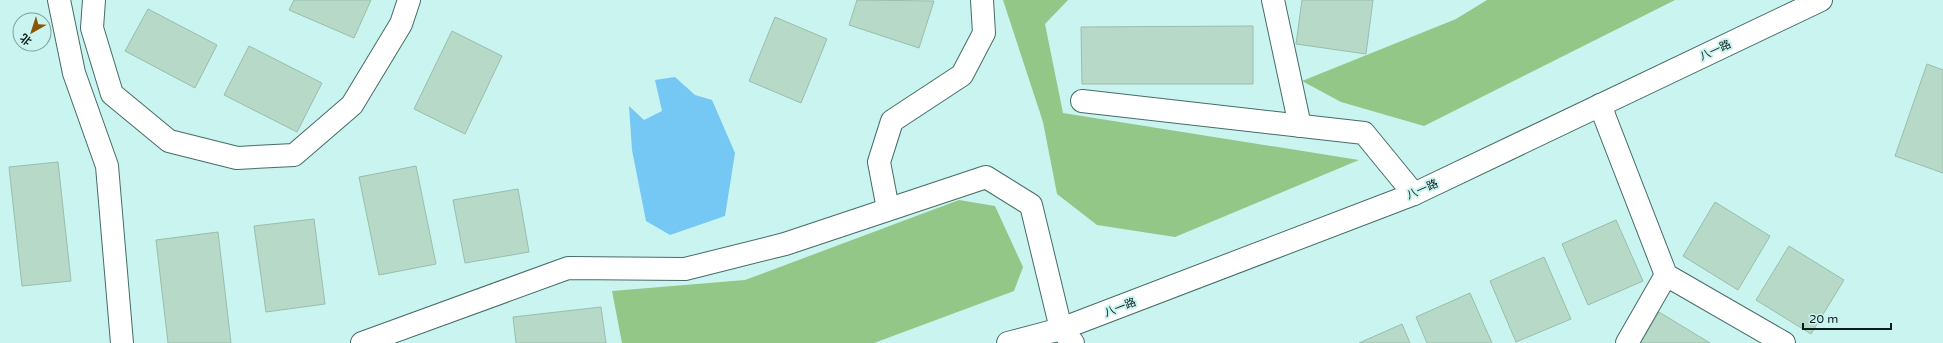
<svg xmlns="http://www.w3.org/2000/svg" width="1943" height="343" viewBox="0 0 1943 343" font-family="'Varela Round','Noto Sans SC',sans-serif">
	<rect width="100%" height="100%" fill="#caf4ef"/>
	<!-- forest -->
	<g fill="#93c788">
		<path d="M1003,0H1068L1045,24L1063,113L1359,160L1175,237L1097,225L1057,194L1043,122Z"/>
		<path d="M1487,0H1675L1424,126L1341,102L1302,81L1456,19Z"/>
		<path d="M959,200L995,206L1023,267L1014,291L874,343H622L612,291L745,280Z"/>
	</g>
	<!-- water -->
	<path fill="#75c7f4" d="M675,77L695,95L712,100L735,153L725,216L670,235L646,221L632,150L629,106L644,120L662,111L655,80Z"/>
	<!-- building -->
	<g fill="#b7dac8" stroke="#9abdac">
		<path d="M294,0H371L354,38L289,10Z"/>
		<path d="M857,0L934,1L919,48L849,25Z"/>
		<path d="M1302,0H1373L1366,54L1296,44Z"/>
		<path d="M148,9L217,45L195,88L125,51Z"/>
		<path d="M775,17L827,39L801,103L749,81Z"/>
		<path d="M1253,26V84H1082L1081,27Z"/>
		<path d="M452,31L502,56L465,134L414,109Z"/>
		<path d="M249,46L322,83L297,132L224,95Z"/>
		<path d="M1927,64L1943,70V173L1895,156Z"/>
		<path d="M58,162L71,281L22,286L9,167Z"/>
		<path d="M416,166L436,264L379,275L359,177Z"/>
		<path d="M518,189L529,252L465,263L453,200Z"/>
		<path d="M1715,202L1770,236L1738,290L1683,256Z"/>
		<path d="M314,219L325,304L266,312L254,226Z"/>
		<path d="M1616,220L1643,281L1588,305L1562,244Z"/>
		<path d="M218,232L231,343H168L156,240Z"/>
		<path d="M1789,246L1844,280L1811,334L1756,300Z"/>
		<path d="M1544,257L1571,319L1516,342L1490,281Z"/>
		<path d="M1470,293L1492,343H1427L1416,317Z"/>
		<path d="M601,307L606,343H516L513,317Z"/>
		<path d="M1659,312L1710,343H1640Z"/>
		<path d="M1402,324L1410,343H1359Z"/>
	</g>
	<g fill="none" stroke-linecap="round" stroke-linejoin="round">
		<!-- minor casing -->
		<g stroke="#456c68" stroke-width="24">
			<g id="minor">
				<path d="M59,0L74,73L107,166L122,343"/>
				<path d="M94,0L92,28L112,94L169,141L237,158L294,155L352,105L401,24L409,0"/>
				<path d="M1273,0L1300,126"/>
				<path d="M1082,101L1364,133L1414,194"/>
				<path d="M1600,105L1666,275L1784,343"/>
				<path d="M888,209L879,162L892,121L962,75L984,33L982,0"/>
				<path d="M362,343L568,268L685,269L785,244L986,177L1031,205L1061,329L1073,343"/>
				<path d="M1627,343L1666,275"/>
			</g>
		</g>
		<!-- major casing -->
		<g stroke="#456c68" stroke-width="24">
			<path id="major" d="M1008,343L1061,329L1414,194L1821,0"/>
		</g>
		<!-- minor -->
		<use href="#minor" stroke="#fff" stroke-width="22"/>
		<!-- major -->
		<use href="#major" stroke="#fff" stroke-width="22"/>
	</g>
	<g text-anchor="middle" stroke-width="4" stroke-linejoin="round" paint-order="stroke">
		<!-- street labels -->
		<g font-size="11" fill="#0c1c1b" stroke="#caf4ef">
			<text transform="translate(1715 50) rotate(-25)" y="4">八一路</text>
			<text transform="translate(1422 189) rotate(-24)" y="4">八一路</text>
			<text transform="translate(1120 307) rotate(-21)" y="4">八一路</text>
		</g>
	</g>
	<!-- north arrow -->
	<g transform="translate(32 32) rotate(219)"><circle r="19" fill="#caf4ef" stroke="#7e9e9a"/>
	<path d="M0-3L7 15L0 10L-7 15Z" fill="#895600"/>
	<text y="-6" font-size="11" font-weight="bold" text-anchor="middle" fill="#0c1c1b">北</text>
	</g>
	<!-- scale -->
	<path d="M1803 323v6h88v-6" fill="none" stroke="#0c1c1b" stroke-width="2"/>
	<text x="1809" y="323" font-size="12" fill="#0c1c1b" stroke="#caf4ef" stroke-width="3" paint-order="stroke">20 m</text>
</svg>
